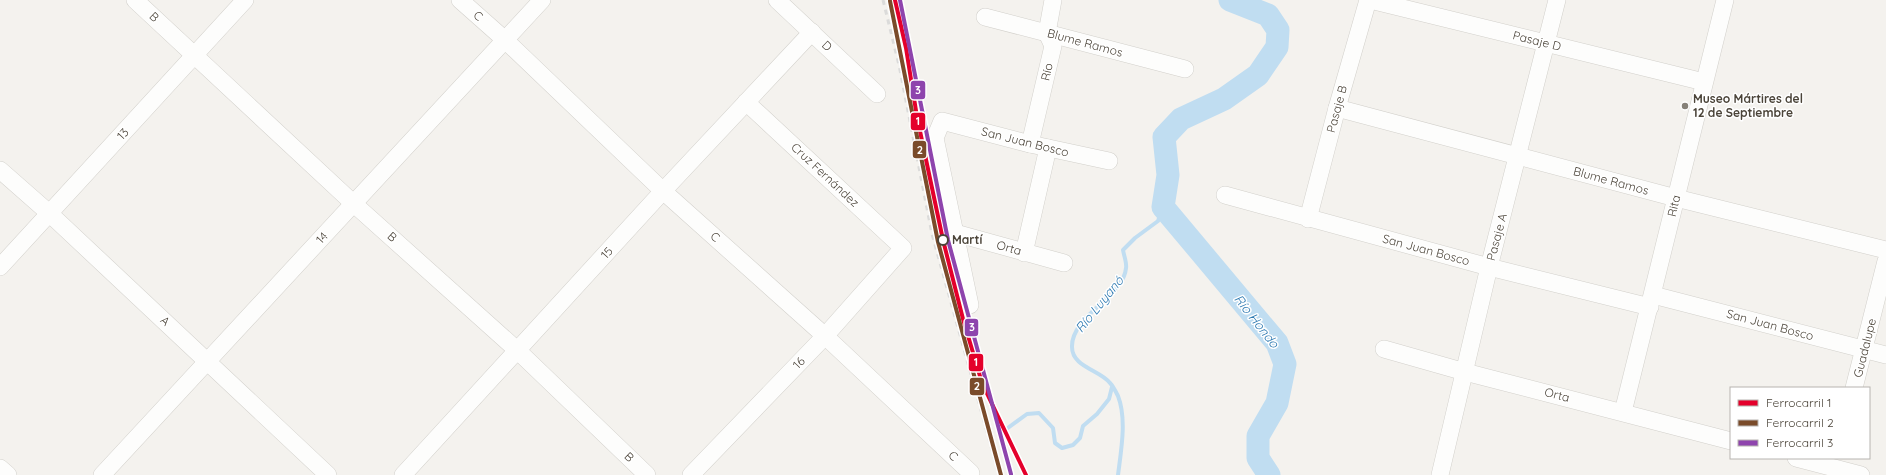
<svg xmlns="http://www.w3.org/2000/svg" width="1886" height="475" viewBox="0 0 1886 475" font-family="Quicksand,sans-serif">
	<rect width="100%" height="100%" fill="#f4f2ee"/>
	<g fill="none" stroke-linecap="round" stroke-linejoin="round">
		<!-- stream -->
		<g stroke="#c0ddf1" stroke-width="4">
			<path d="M1005,430L1027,414L1039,413L1053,428L1055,443L1062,448L1073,445L1080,438L1083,426L1097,414L1109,399L1112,387"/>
			<path d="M1118,475C1121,451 1127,419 1118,396C1116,392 1113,386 1110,383C1100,370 1072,367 1072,347C1071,316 1124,296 1126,268C1127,263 1124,256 1123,250L1135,238L1158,221L1163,207"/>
		</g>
		<!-- river -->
		<path stroke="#c0ddf1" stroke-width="23" d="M1230,0L1268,15L1278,30L1277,47L1258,75L1224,99L1181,119L1164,137L1168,175L1163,207L1277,343L1285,364L1277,403L1258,436V458L1269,475"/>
		<!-- minor casing -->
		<g stroke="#d2d0cb" stroke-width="18">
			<g id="minor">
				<path d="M135,0L354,204L518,351L647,475"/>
				<path d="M460,0L504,39L663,191L825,336L971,473"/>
				<path d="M777,0L877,94"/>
				<path d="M1370,0L1704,82"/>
				<path d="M985,17L1185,69"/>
				<path d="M1337,108L1676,198L1886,250"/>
				<path d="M1030,144L1053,46L1047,33L1053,0"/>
				<path d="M0,170L49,213L328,475"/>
				<path d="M1225,195L1489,267L1650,307"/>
				<path d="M1308,219L1337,108L1368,0"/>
				<path d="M955,233L1064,263"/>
				<path d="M1024,253L1048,148"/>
				<path d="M0,267L245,0"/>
				<path d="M1653,295L1886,355"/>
				<path d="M970,305L935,138L942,121L1030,144L1109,161"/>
				<path d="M1384,349L1465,372L1731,441"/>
				<path d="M1854,388L1886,261"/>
				<path d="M1623,412L1725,0"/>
				<path d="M1796,458L1861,475"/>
				<path d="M0,468L8,475"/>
				<path d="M102,475L542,0"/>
				<path d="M403,475L663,191L812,32"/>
				<path d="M691,475L825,336L903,248L746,102"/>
				<path d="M1440,475L1489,267L1557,0"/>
			</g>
		</g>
		<!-- minor -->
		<use href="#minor" stroke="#fdfdfc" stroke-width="17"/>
		<!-- rail -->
		<path stroke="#dbdbda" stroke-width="3" stroke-dasharray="5 5" stroke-linecap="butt" d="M883,0L899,65L932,234L999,475"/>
		<!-- rail-1 casing -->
		<g stroke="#fff" stroke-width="7">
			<path id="rail-1" d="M895,0L906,48L917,117L943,240L963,319L982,383L1026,475"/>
		</g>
		<!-- rail-2 casing -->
		<g stroke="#fff" stroke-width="7">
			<path id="rail-2" d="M890,1L938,242L1001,475"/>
		</g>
		<!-- rail-3 casing -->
		<g stroke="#fff" stroke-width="7">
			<path id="rail-3" d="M900,0L948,240L1011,474"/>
		</g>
		<!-- rail-1 -->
		<use href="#rail-1" stroke="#e4002b" stroke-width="4"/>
		<!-- rail-2 -->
		<use href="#rail-2" stroke="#7a4b2a" stroke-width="4"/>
		<!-- rail-3 -->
		<use href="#rail-3" stroke="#8e44ad" stroke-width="4"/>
	</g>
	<!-- markers -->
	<circle fill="#868178" stroke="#fff" stroke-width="1.5" cx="1685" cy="106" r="4"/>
	<circle fill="#fff" stroke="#4b4439" stroke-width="2" cx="943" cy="240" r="5"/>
	<g text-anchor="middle" stroke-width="3" stroke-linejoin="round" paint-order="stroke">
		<!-- street labels -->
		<g font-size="12" fill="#4b4439" stroke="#fff">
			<text transform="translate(478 16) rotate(42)" y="4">C</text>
			<text transform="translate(154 17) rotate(43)" y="4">B</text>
			<text transform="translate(1537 41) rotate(14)" y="4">Pasaje D</text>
			<text transform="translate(1085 43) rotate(15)" y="4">Blume Ramos</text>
			<text transform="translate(827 46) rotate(43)" y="4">D</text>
			<text transform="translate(1047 72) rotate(-77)" y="4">Río</text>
			<text transform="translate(1337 109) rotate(-75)" y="4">Pasaje B</text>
			<text transform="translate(123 134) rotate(-47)" y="4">13</text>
			<text transform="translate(1025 142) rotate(14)" y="4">San Juan Bosco</text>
			<text transform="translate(825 175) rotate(43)" y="4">Cruz Fernández</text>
			<text transform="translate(1611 181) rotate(15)" y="4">Blume Ramos</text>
			<text transform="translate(1674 206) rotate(-77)" y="4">Rita</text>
			<text transform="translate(392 237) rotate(42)" y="4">B</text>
			<text transform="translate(715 237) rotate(42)" y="4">C</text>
			<text transform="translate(1497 237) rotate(-75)" y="4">Pasaje A</text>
			<text transform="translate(322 238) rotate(-47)" y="4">14</text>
			<text transform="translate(1009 248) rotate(16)" y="4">Orta</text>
			<text transform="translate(1426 250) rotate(15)" y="4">San Juan Bosco</text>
			<text transform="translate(607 253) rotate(-48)" y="4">15</text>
			<text transform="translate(165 321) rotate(43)" y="4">A</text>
			<text transform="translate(1770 325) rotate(15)" y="4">San Juan Bosco</text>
			<text transform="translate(1865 348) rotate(-76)" y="4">Guadalupe</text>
			<text transform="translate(799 363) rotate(-46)" y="4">16</text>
			<text transform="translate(1557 395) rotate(14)" y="4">Orta</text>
			<text transform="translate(953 456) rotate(43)" y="4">C</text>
			<text transform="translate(629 457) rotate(44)" y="4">B</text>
		</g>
		<!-- poi labels -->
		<g font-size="12" font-weight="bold" fill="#4b4439" stroke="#fff" text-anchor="start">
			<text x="1693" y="103">Museo Mártires del<tspan x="1693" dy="14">12 de Septiembre</tspan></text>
		</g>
		<!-- stop labels -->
		<g font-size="12" font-weight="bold" fill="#4b4439" stroke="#fff" text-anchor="start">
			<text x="952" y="244">Martí</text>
		</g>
		<!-- water labels -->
		<g font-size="13" font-style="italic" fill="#2e7ab2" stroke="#fff">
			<text transform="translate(1099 304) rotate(-51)" y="5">Río Luyanó</text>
			<text transform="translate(1257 321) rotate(52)" y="5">Río Hondo</text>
		</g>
	</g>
	<g stroke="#fff" stroke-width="1.5">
		<rect x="910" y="80" width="16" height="20" rx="4" fill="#8e44ad"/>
		<rect x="910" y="112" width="16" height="19" rx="4" fill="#e4002b"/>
		<rect x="912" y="140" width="15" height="19" rx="4" fill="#7a4b2a"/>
		<rect x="964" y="318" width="15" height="19" rx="4" fill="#8e44ad"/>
		<rect x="968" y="353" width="16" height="19" rx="4" fill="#e4002b"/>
		<rect x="969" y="377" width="16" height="19" rx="4" fill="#7a4b2a"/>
	</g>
	<g font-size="11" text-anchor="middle" font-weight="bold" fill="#fff">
		<text x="918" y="94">3</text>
		<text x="918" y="125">1</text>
		<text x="920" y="154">2</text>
		<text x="972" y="331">3</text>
		<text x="976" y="366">1</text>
		<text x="977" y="390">2</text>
	</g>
	<!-- legend -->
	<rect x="1730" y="387" width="140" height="72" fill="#ffffff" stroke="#b7b4b0"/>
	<rect x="1738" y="400" width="20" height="6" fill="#e4002b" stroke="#b7b4b0"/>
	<text x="1766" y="407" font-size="12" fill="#4b4439">Ferrocarril 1</text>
	<rect x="1738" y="420" width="20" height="6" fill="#7a4b2a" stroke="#b7b4b0"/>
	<text x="1766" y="427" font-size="12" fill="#4b4439">Ferrocarril 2</text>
	<rect x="1738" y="440" width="20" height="6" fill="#8e44ad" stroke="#b7b4b0"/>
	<text x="1766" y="447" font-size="12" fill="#4b4439">Ferrocarril 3</text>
</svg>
